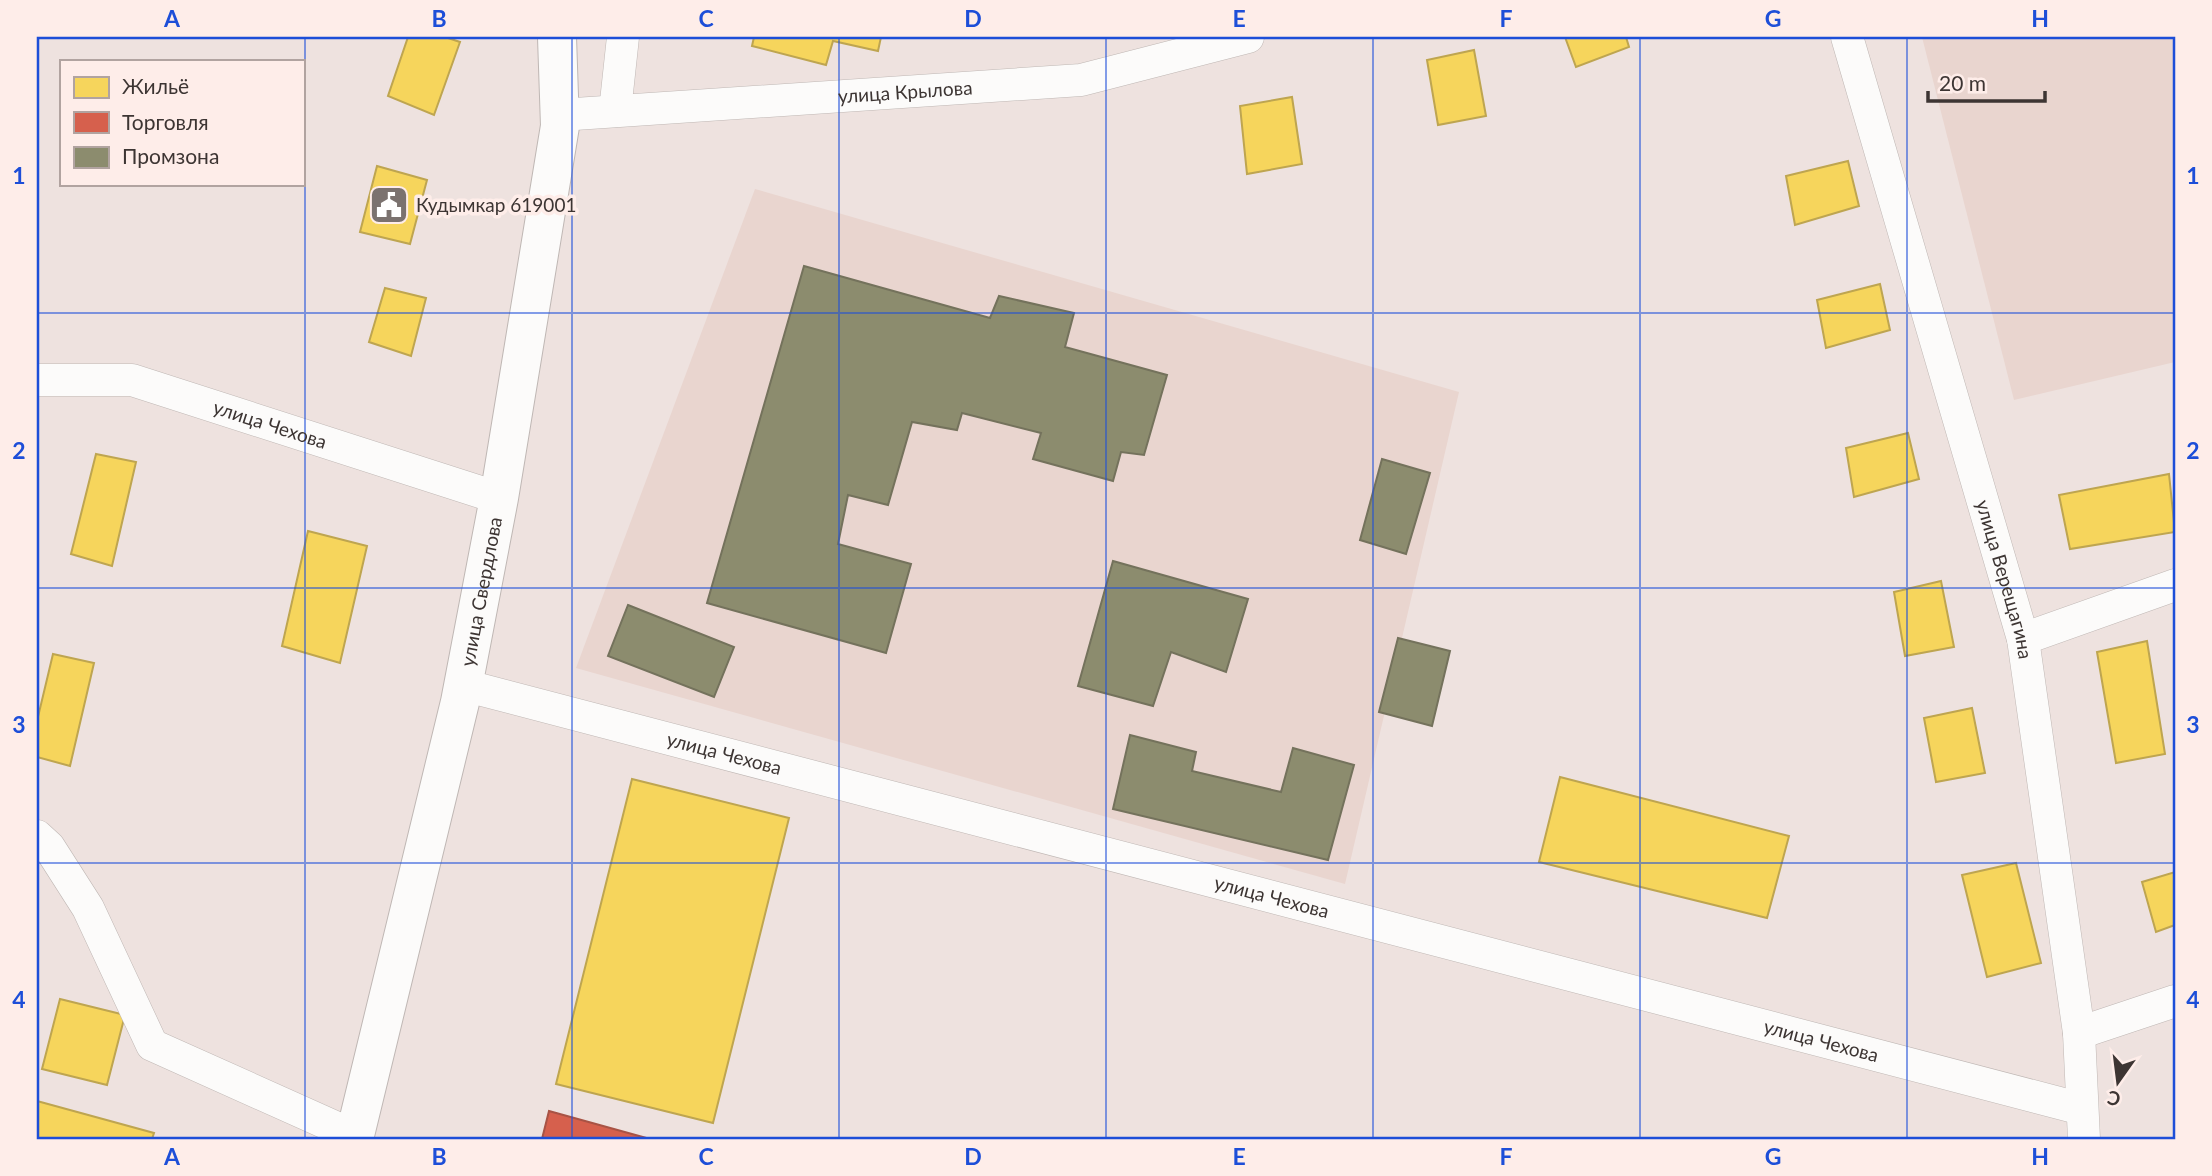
<svg xmlns="http://www.w3.org/2000/svg" width="2212" height="1176" viewBox="0 0 2212 1176" font-family="Lato,sans-serif">
	<rect width="100%" height="100%" fill="#eee2df"/>
	<!-- built -->
	<g fill="#e9d5cf">
		<path d="M1922,37H2175V362L2014,400Z"/>
		<path d="M755,189L1459,392L1345,884L576,668Z"/>
	</g>
	<!-- homes -->
	<g fill="#f6d55c" stroke="#bea550" stroke-width="2">
		<path d="M408,37H445L460,42L434,115L388,96Z"/>
		<path d="M754,37H881L878,51L833,41L826,65L752,46Z"/>
		<path d="M1565,37H1626L1629,47L1576,67Z"/>
		<path d="M1474,50L1486,116L1438,125L1427,60Z"/>
		<path d="M1292,97L1302,164L1247,174L1240,106Z"/>
		<path d="M1848,161L1859,206L1795,225L1786,176Z"/>
		<path d="M377,166L427,180L410,244L360,232Z"/>
		<path d="M1880,284L1890,330L1826,348L1817,300Z"/>
		<path d="M385,288L426,298L411,356L369,342Z"/>
		<path d="M1908,433L1919,479L1854,497L1846,448Z"/>
		<path d="M96,454L136,462L112,566L71,554Z"/>
		<path d="M2169,474L2175,532L2070,549L2059,495Z"/>
		<path d="M308,531L367,546L340,663L282,646Z"/>
		<path d="M1941,581L1954,647L1905,656L1894,592Z"/>
		<path d="M2147,641L2165,754L2116,763L2097,652Z"/>
		<path d="M53,654L94,663L70,766L37,757V721Z"/>
		<path d="M1972,708L1985,773L1936,782L1924,718Z"/>
		<path d="M1560,777L1789,836L1767,918L1539,862Z"/>
		<path d="M632,779L789,818L713,1123L556,1084Z"/>
		<path d="M2016,863L2041,963L1987,977L1962,875Z"/>
		<path d="M2175,872V925L2156,932L2142,882Z"/>
		<path d="M60,999L125,1015L107,1085L42,1069Z"/>
		<path d="M37,1101L154,1133L152,1139H37Z"/>
	</g>
	<!-- shops -->
	<path fill="#d6604d" stroke="#a85345" stroke-width="2" d="M549,1111L650,1139H542Z"/>
	<!-- industry -->
	<g fill="#8c8c6e" stroke="#74725c" stroke-width="2">
		<path d="M804,266L990,318L999,296L1074,313L1065,347L1167,375L1144,455L1121,452L1113,481L1033,459L1041,433L962,413L957,430L912,422L888,505L848,495L838,544L911,564L886,653L707,603Z"/>
		<path d="M1382,459L1430,473L1406,554L1360,540Z"/>
		<path d="M1113,561L1248,599L1226,672L1171,652L1153,706L1078,686Z"/>
		<path d="M628,605L734,647L714,697L608,656Z"/>
		<path d="M1398,638L1450,651L1432,726L1379,712Z"/>
		<path d="M1130,735L1196,752L1192,771L1281,792L1293,748L1354,765L1328,860L1113,809Z"/>
	</g>
	<g fill="none" stroke-linecap="round" stroke-linejoin="round">
		<!-- minor casing -->
		<g stroke="#bfb7b4" stroke-width="33">
			<g id="minor">
				<path id="s1" d="M1847,37L2023,639L2079,1033L2084,1139"/>
				<path d="M615,111L623,37"/>
				<path id="s2" d="M560,115L1081,80L1248,37"/>
				<path id="s3" d="M37,380H132L499,498"/>
				<path d="M2023,639L2175,585"/>
				<path id="s4" d="M463,685L2082,1109"/>
				<path d="M37,836L49,847L88,908L152,1045L355,1136"/>
				<path d="M2079,1033L2175,1001"/>
			</g>
		</g>
		<!-- secondary casing -->
		<g stroke="#bfb7b4" stroke-width="40">
			<g id="secondary">
				<path id="s5" d="M354,1139L460,702L499,498L560,126L557,37"/>
			</g>
		</g>
		<!-- minor -->
		<use href="#minor" stroke="#fcfbfa" stroke-width="32"/>
		<!-- secondary -->
		<use href="#secondary" stroke="#fcfbfa" stroke-width="38"/>
	</g>
	<!-- grid -->
	<path fill="none" stroke="#1d4ed8" stroke-width="2" stroke-opacity="0.55" d="M305,37V1139M572,37V1139M839,37V1139M1106,37V1139M1373,37V1139M1640,37V1139M1907,37V1139M37,313H2175M37,588H2175M37,863H2175"/>
	<!-- icons -->
	<defs>
		<g id="civic-square" transform="scale(2.0125)"><rect x="-9" y="-9" width="18" height="18" rx="4" fill="#7b726f" stroke="#feede9"/><path d="M-.6-6.5H3V-4.5H.6V-3L4-1V1h2V6H-6V1h2V-1L-.6-3ZM-1.2 2.5V6h2.4V2.5Z" fill="#fff"/></g>
	</defs>
	<g fill-rule="evenodd">
		<use href="#civic-square" x="389" y="205"/>
	</g>
	<g text-anchor="middle" stroke-width="7" stroke-linejoin="round" paint-order="stroke">
		<!-- street labels -->
		<g font-size="19" fill="#3d3533" stroke="#feede9">
			<text dy="7" stroke="none"><textPath href="#s2" startOffset="346">улица Крылова</textPath></text>
			<text dy="7" stroke="none"><textPath href="#s3" startOffset="240">улица Чехова</textPath></text>
			<text dy="7" stroke="none"><textPath href="#s1" startOffset="565">улица Верещагина</textPath></text>
			<text dy="7" stroke="none"><textPath href="#s5" startOffset="562">улица Свердлова</textPath></text>
			<text dy="7" stroke="none"><textPath href="#s4" startOffset="270">улица Чехова</textPath></text>
			<text dy="7" stroke="none"><textPath href="#s4" startOffset="836">улица Чехова</textPath></text>
			<text dy="7" stroke="none"><textPath href="#s4" startOffset="1404">улица Чехова</textPath></text>
		</g>
		<!-- poi labels -->
		<g font-size="19" fill="#3d3533" stroke="#feede9" text-anchor="start">
			<text x="416" y="212">Кудымкар 619001</text>
		</g>
	</g>
	<!-- border -->
	<rect width="2212" height="1176" fill="none" stroke="#feede9" stroke-width="77"/>
	<!-- legend -->
	<rect x="60" y="60" width="245" height="126" fill="#feede9" stroke="#b1a3a0" stroke-width="2"/>
	<rect x="74" y="77" width="35" height="21" fill="#f6d55c" stroke="#b1a3a0" stroke-width="2"/>
	<text x="122" y="94" font-size="21" fill="#3d3533">Жильё</text>
	<rect x="74" y="112" width="35" height="21" fill="#d6604d" stroke="#b1a3a0" stroke-width="2"/>
	<text x="122" y="130" font-size="21" fill="#3d3533">Торговля</text>
	<rect x="74" y="147" width="35" height="21" fill="#8c8c6e" stroke="#b1a3a0" stroke-width="2"/>
	<text x="122" y="164" font-size="21" fill="#3d3533">Промзона</text>
	<!-- north arrow -->
	<g transform="translate(2118 1082) rotate(194)" stroke="#feede9" stroke-width="5" paint-order="stroke">
	<path d="M0-5L12 26L0 18L-12 26Z" fill="#3d3533"/>
	<text y="-10" font-size="19" font-weight="bold" text-anchor="middle" fill="#3d3533">С</text>
	</g>
	<!-- scale -->
	<path d="M1928 91v10h117v-10" fill="none" stroke="#3d3533" stroke-width="3.5"/>
	<text x="1939" y="91" font-size="21" fill="#3d3533" stroke="#feede9" stroke-width="5" paint-order="stroke">20 m</text>
	<rect x="38" y="38" width="2136" height="1100" fill="none" stroke="#1d4ed8" stroke-width="2.5"/>
	<g font-size="23" text-anchor="middle" font-weight="bold" fill="#1d4ed8">
		<text x="172" y="27">A</text>
		<text x="439" y="27">B</text>
		<text x="706" y="27">C</text>
		<text x="973" y="27">D</text>
		<text x="1239" y="27">E</text>
		<text x="1506" y="27">F</text>
		<text x="1773" y="27">G</text>
		<text x="2040" y="27">H</text>
		<text x="19" y="184">1</text>
		<text x="2193" y="184">1</text>
		<text x="19" y="459">2</text>
		<text x="2193" y="459">2</text>
		<text x="19" y="733">3</text>
		<text x="2193" y="733">3</text>
		<text x="19" y="1008">4</text>
		<text x="2193" y="1008">4</text>
		<text x="172" y="1165">A</text>
		<text x="439" y="1165">B</text>
		<text x="706" y="1165">C</text>
		<text x="973" y="1165">D</text>
		<text x="1239" y="1165">E</text>
		<text x="1506" y="1165">F</text>
		<text x="1773" y="1165">G</text>
		<text x="2040" y="1165">H</text>
	</g>
</svg>
